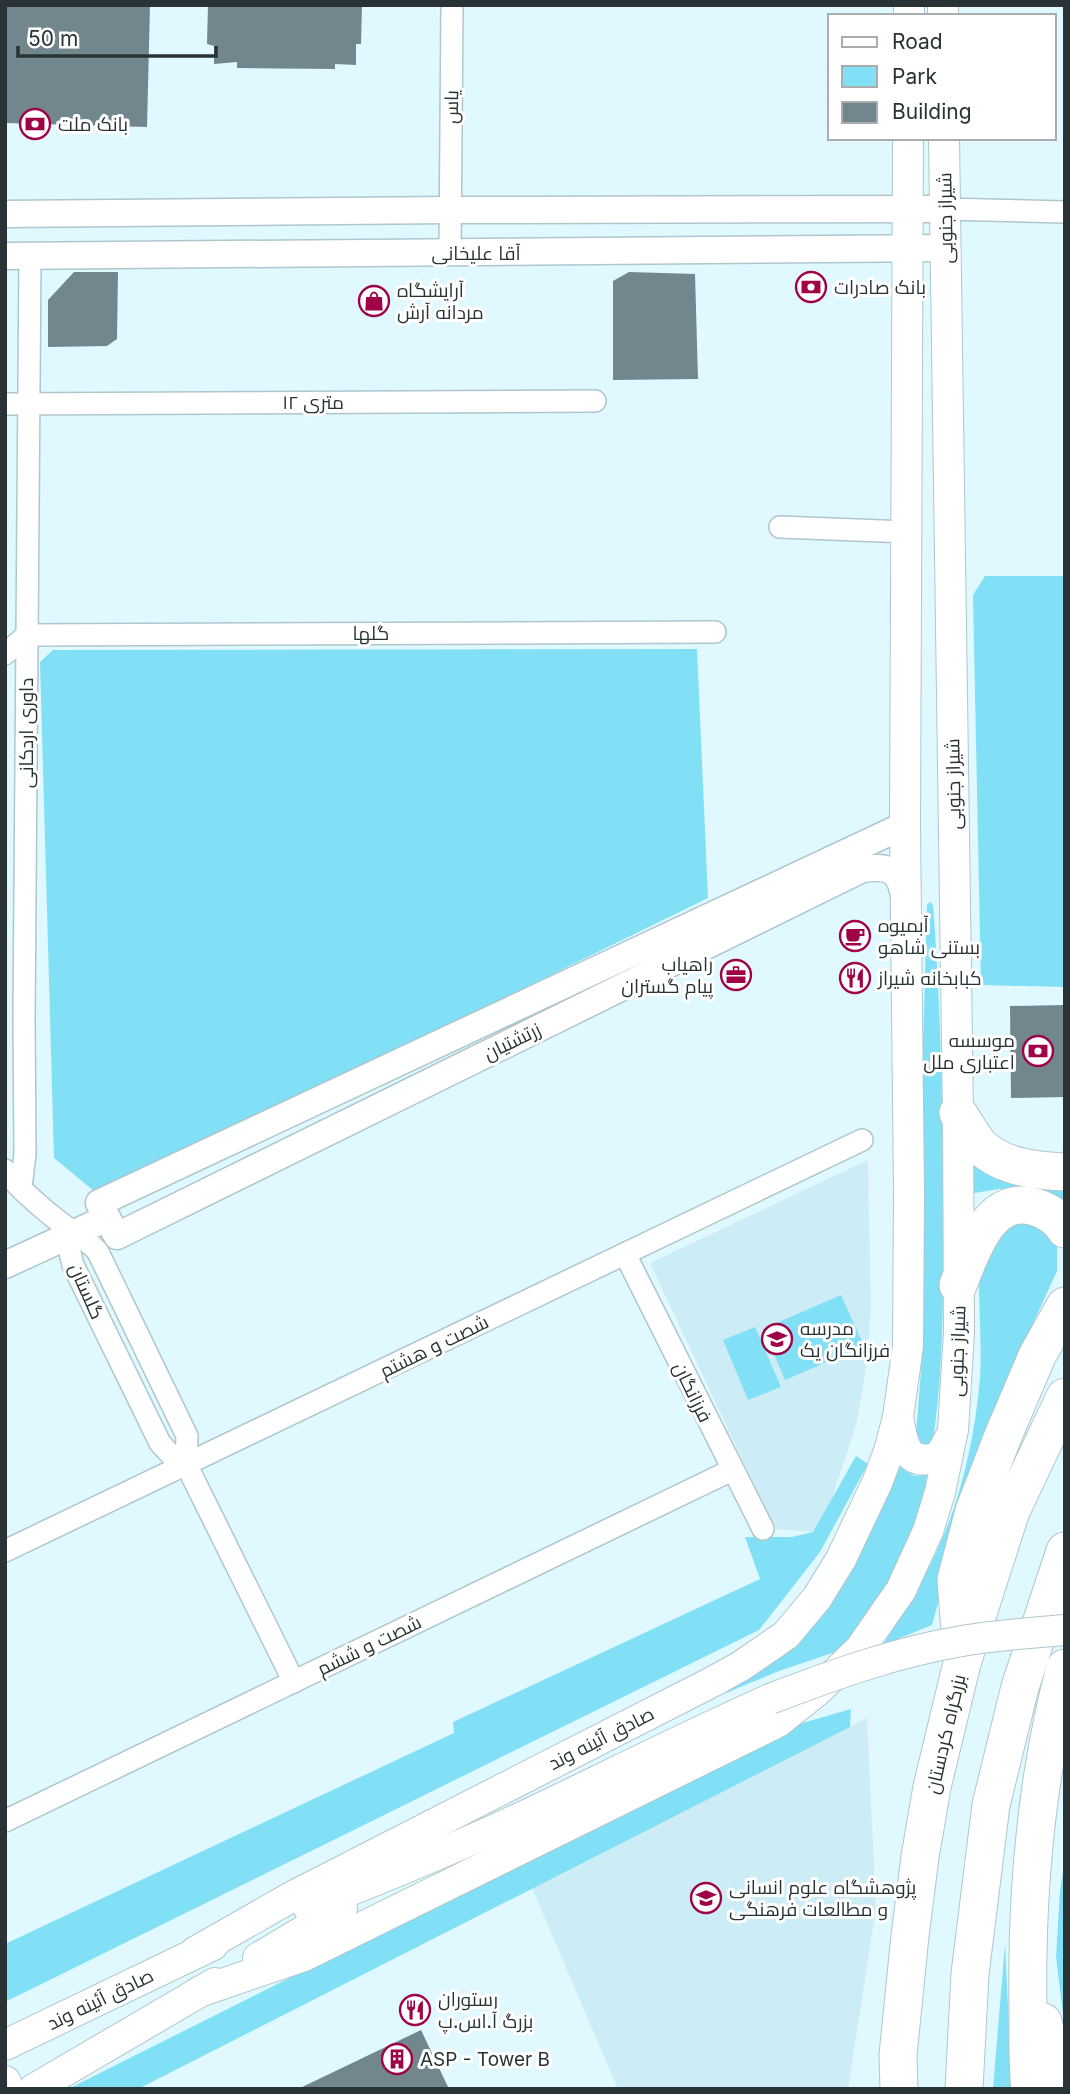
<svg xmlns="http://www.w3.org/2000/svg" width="1070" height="2094" viewBox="0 0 1070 2094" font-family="Inter,Cairo,sans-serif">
	<rect width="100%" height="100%" fill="#e0f8ff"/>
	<!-- built -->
	<g fill="#ccecf6">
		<path d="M868,1160L871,1310L866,1368L856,1425L827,1513L813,1532L775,1529L650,1263Z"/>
		<path d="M867,1718L876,1908L848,2089H618L532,1888Z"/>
	</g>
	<!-- green -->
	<g fill="#81dff6">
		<path d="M985,576H1065V987L981,985L973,595Z"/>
		<path d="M697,649L708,898L100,1196L54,1158L40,662L53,650Z"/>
		<path d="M930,902L933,905C941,1009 943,1114 943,1219C943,1295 944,1372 932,1447L925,1453L916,1434L921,1371V1113L927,905Z"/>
		<path d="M968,1154L1065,1183V1204C1028,1182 1009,1187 969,1194Z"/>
		<path d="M1029,1215L1057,1244V1271L1021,1350L973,1475L932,1625L883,1645C902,1615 921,1585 936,1553C961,1499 975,1438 980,1378C982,1346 979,1315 979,1283C980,1269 984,1254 986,1241Z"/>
		<path d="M841,1295L864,1346L785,1380L763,1329Z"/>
		<path d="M755,1327L781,1387L748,1400L723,1340Z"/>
		<path d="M856,1456L868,1464L820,1552L759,1630L5,2002V1944L454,1733L453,1722L760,1579L745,1537H792L813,1532Z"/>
		<path d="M896,1465L915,1476L937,1473L926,1522L853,1646L779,1671L726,1693L751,1672Z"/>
		<path d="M851,1709L850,1727L138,2089H68L640,1802L778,1730Z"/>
		<path d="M1065,1859V2031L1056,1957L1060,1891Z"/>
		<path d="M1005,1944L1012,2089H993Z"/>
	</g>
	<!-- building -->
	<g fill="#71878d">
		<path d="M5,5H150L147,127L5,123Z"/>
		<path d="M208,5H362L361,44H356V65L335,64V69L237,68V62L214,64V46L207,44Z"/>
		<path d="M74,272H118L117,339L107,346L48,347V300Z"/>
		<path d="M629,272L695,274L698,379L613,380V281Z"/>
		<path d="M1065,1005V1097L1011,1098L1010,1006Z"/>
		<path d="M421,2030L449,2089H298Z"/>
	</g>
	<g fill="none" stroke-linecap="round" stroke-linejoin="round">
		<!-- minor casing -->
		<g stroke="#afc6cd" stroke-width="24">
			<g id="minor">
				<path d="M944,209L1065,212"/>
				<path d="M450,253L452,5"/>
				<path d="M5,404L595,401"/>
				<path d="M780,527L907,532"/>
				<path d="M5,654L27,635L715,632"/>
				<path d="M5,1170C17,1188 53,1218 72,1231C81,1239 90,1242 98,1252L187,1436L186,1464"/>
				<path d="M21,1187L25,1154L24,1019L30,256"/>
				<path d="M73,1232L69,1248L73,1265L160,1443L171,1455L186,1464L294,1682"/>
				<path d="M625,1254L763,1529"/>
				<path d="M5,1551L862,1140"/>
				<path d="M5,1821L732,1470"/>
			</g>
		</g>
		<!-- tertiary casing -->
		<g stroke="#afc6cd" stroke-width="29">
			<g id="tertiary">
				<path d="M5,214L449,210L944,209"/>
				<path d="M5,256L946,248"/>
				<path d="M905,825L99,1203L117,1236L862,869C892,865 900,871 905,900"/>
				<path d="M5,1265L107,1218"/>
			</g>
		</g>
		<!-- secondary casing -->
		<g stroke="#afc6cd" stroke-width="32">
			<g id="secondary">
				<path d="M943,5V16"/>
				<path d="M909,16V5"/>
				<path d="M898,1417C903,1444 906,1469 940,1456L952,1434"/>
				<path d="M308,1907C386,1877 463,1845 539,1809C616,1772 692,1734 770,1699"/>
				<path d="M195,1952L295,1895L714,1681L741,1666L786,1635L817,1598L841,1559L877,1483L889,1451L898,1417L908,1346L909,1193L905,825L908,138"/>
				<path d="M258,1958L342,1908"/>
				<path d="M199,1992L304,1956L778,1722L817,1691L860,1649L901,1590L928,1531L940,1492L953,1430L959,1333L958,1113L944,138"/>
				<path d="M5,2045L213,1945"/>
				<path d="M5,2081L9,2089"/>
				<path d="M34,2089L215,1983"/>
			</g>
		</g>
		<!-- trunk casing -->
		<g stroke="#afc6cd" stroke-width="39">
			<g id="trunk">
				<path d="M958,1113C965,1123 972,1137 980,1146C1002,1167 1035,1171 1065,1172"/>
				<path d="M958,1285C971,1253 989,1193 1035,1207C1048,1211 1058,1217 1065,1229"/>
				<path d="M961,1643L956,1580L974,1511L1003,1436L1037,1356L1065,1306"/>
				<path d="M1043,2022L1061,2089"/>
				<path d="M899,2089L898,2055L910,1936L920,1857L932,1787L962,1663L1011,1511L1065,1397"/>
				<path d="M964,2089L970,1974L991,1805L1020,1687L1065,1551"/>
				<path d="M1030,2089C1027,2062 1028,2035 1028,2008C1026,1895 1036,1778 1065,1668"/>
			</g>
		</g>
		<!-- minor -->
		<use href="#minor" stroke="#fff" stroke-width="21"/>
		<!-- tertiary -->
		<use href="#tertiary" stroke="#fff" stroke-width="26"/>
		<!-- secondary -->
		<use href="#secondary" stroke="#fff" stroke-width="30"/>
		<!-- trunk -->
		<use href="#trunk" stroke="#fff" stroke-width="37"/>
		<!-- secondary-bridge casing -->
		<g stroke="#afc6cd" stroke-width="32" stroke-linecap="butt">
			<path id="secondary-bridge" d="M770,1699C833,1675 896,1652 962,1641C996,1635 1031,1633 1065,1630"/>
		</g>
		<!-- secondary-bridge -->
		<use href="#secondary-bridge" stroke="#fff" stroke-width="30"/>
	</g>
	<!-- icons -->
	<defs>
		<g id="bank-ring" transform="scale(1.575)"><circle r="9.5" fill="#fff" stroke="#9f0246" stroke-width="1.5"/><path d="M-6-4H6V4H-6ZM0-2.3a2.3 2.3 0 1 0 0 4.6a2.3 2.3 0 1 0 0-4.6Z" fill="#9f0246"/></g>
		<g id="shop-ring" transform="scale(1.575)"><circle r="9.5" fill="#fff" stroke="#9f0246" stroke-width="1.5"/><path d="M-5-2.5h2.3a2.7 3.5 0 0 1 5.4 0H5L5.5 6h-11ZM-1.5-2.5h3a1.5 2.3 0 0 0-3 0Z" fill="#9f0246"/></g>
		<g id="cafe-ring" transform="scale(1.575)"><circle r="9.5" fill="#fff" stroke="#9f0246" stroke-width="1.5"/><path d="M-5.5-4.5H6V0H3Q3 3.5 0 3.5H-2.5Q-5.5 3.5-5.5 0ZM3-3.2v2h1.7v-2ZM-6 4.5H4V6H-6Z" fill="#9f0246"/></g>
		<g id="office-ring" transform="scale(1.575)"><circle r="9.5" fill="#fff" stroke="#9f0246" stroke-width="1.5"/><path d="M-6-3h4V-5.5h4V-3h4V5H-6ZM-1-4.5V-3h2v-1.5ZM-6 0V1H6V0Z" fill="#9f0246"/></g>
		<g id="restaurant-ring" transform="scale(1.575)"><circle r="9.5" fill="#fff" stroke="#9f0246" stroke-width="1.5"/><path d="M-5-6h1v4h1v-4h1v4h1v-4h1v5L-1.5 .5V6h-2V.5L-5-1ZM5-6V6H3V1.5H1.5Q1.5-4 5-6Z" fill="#9f0246"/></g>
		<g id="school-ring" transform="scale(1.575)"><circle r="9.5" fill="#fff" stroke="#9f0246" stroke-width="1.5"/><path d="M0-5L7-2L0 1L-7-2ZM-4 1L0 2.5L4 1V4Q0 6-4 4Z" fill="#9f0246"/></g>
		<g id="university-ring" transform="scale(1.575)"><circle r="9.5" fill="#fff" stroke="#9f0246" stroke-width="1.5"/><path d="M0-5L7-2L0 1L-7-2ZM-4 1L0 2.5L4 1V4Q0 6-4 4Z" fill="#9f0246"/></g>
		<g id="building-ring" transform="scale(1.575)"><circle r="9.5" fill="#fff" stroke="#9f0246" stroke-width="1.5"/><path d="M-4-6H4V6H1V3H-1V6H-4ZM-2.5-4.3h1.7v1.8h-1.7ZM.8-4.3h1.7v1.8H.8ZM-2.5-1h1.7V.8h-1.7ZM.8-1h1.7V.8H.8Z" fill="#9f0246"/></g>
	</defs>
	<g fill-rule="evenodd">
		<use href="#bank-ring" x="35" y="124"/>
		<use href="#bank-ring" x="811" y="287"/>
		<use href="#shop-ring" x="374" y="301"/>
		<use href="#cafe-ring" x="855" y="936"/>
		<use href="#office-ring" x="736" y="975"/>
		<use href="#restaurant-ring" x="855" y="978"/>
		<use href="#bank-ring" x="1038" y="1051"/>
		<use href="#school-ring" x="777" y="1339"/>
		<use href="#university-ring" x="706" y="1898"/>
		<use href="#restaurant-ring" x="415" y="2010"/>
		<use href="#building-ring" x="397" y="2059"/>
	</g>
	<g text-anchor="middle" stroke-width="6" stroke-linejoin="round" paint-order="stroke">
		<!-- street labels -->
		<g font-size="19" fill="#293335" stroke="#fff">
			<text transform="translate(451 107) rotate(-89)" y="7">یاس</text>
			<text transform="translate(945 218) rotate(-91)" y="7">شیراز جنوبی</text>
			<text x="476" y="260">آقا علیخانی</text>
			<text x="313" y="409">۱۲ متری</text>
			<text x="371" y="640">گلها</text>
			<text transform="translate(26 733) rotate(-90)" y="7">داوری اردکانی</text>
			<text transform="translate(953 784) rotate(-91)" y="7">شیراز جنوبی</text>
			<text transform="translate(512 1041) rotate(-26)" y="7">زرتشتیان</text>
			<text transform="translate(87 1291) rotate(66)" y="7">گلستان</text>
			<text transform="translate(434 1346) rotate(-26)" y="7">شصت و هشتم</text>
			<text transform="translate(957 1351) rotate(-88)" y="7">شیراز جنوبی</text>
			<text transform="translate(693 1392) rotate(64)" y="7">فرزانگان</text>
			<text transform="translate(369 1645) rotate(-26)" y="7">شصت و ششم</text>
			<text transform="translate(945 1734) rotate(-77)" y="7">بزرگراه کردستان</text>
			<text transform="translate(601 1738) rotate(-27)" y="7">صادق آئینه وند</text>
			<text transform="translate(100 1999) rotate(-26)" y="7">صادق آئینه وند</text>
		</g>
		<!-- poi labels -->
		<g font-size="19" fill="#293335" stroke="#fff" text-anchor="start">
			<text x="58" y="131">بانک ملت</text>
			<text x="834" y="294">بانک صادرات</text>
			<text x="397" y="297">آرایشگاه<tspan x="397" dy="22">مردانه آرش</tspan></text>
			<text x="878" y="932">آبمیوه<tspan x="878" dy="22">بستنی شاهو</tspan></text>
			<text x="713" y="971" text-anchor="end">راهیاب<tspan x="713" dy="22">پیام گستران</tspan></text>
			<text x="878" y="985">کبابخانه شیراز</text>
			<text x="1015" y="1047" text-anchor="end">موسسه<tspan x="1015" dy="22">اعتباری ملل</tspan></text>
			<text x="800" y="1335">مدرسه<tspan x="800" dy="22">فرزانگان یک</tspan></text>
			<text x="729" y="1894">پژوهشگاه علوم انسانی<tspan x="729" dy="22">و مطالعات فرهنگی</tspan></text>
			<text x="438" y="2006">رستوران<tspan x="438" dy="22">بزرگ آ.اس.پ</tspan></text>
			<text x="420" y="2066">ASP - Tower B</text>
		</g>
	</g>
	<!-- border -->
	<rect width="1070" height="2094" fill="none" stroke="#293335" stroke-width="14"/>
	<!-- legend -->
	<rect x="828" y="14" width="228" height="126" fill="#ffffff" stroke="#a9adae" stroke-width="2"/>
	<rect x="842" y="37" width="35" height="10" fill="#ffffff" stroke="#a9adae" stroke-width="2"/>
	<text x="892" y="49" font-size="21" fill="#293335">Road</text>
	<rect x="842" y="66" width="35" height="21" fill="#81dff6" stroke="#a9adae" stroke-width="2"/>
	<text x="892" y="84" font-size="21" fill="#293335">Park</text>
	<rect x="842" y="102" width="35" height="21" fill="#71878d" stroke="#a9adae" stroke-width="2"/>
	<text x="892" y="119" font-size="21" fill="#293335">Building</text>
	<!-- scale -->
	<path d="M18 46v10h198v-10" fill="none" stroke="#293335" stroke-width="3.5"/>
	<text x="28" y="46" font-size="21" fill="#293335" stroke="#ffffff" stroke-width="5" paint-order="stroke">50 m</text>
</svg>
